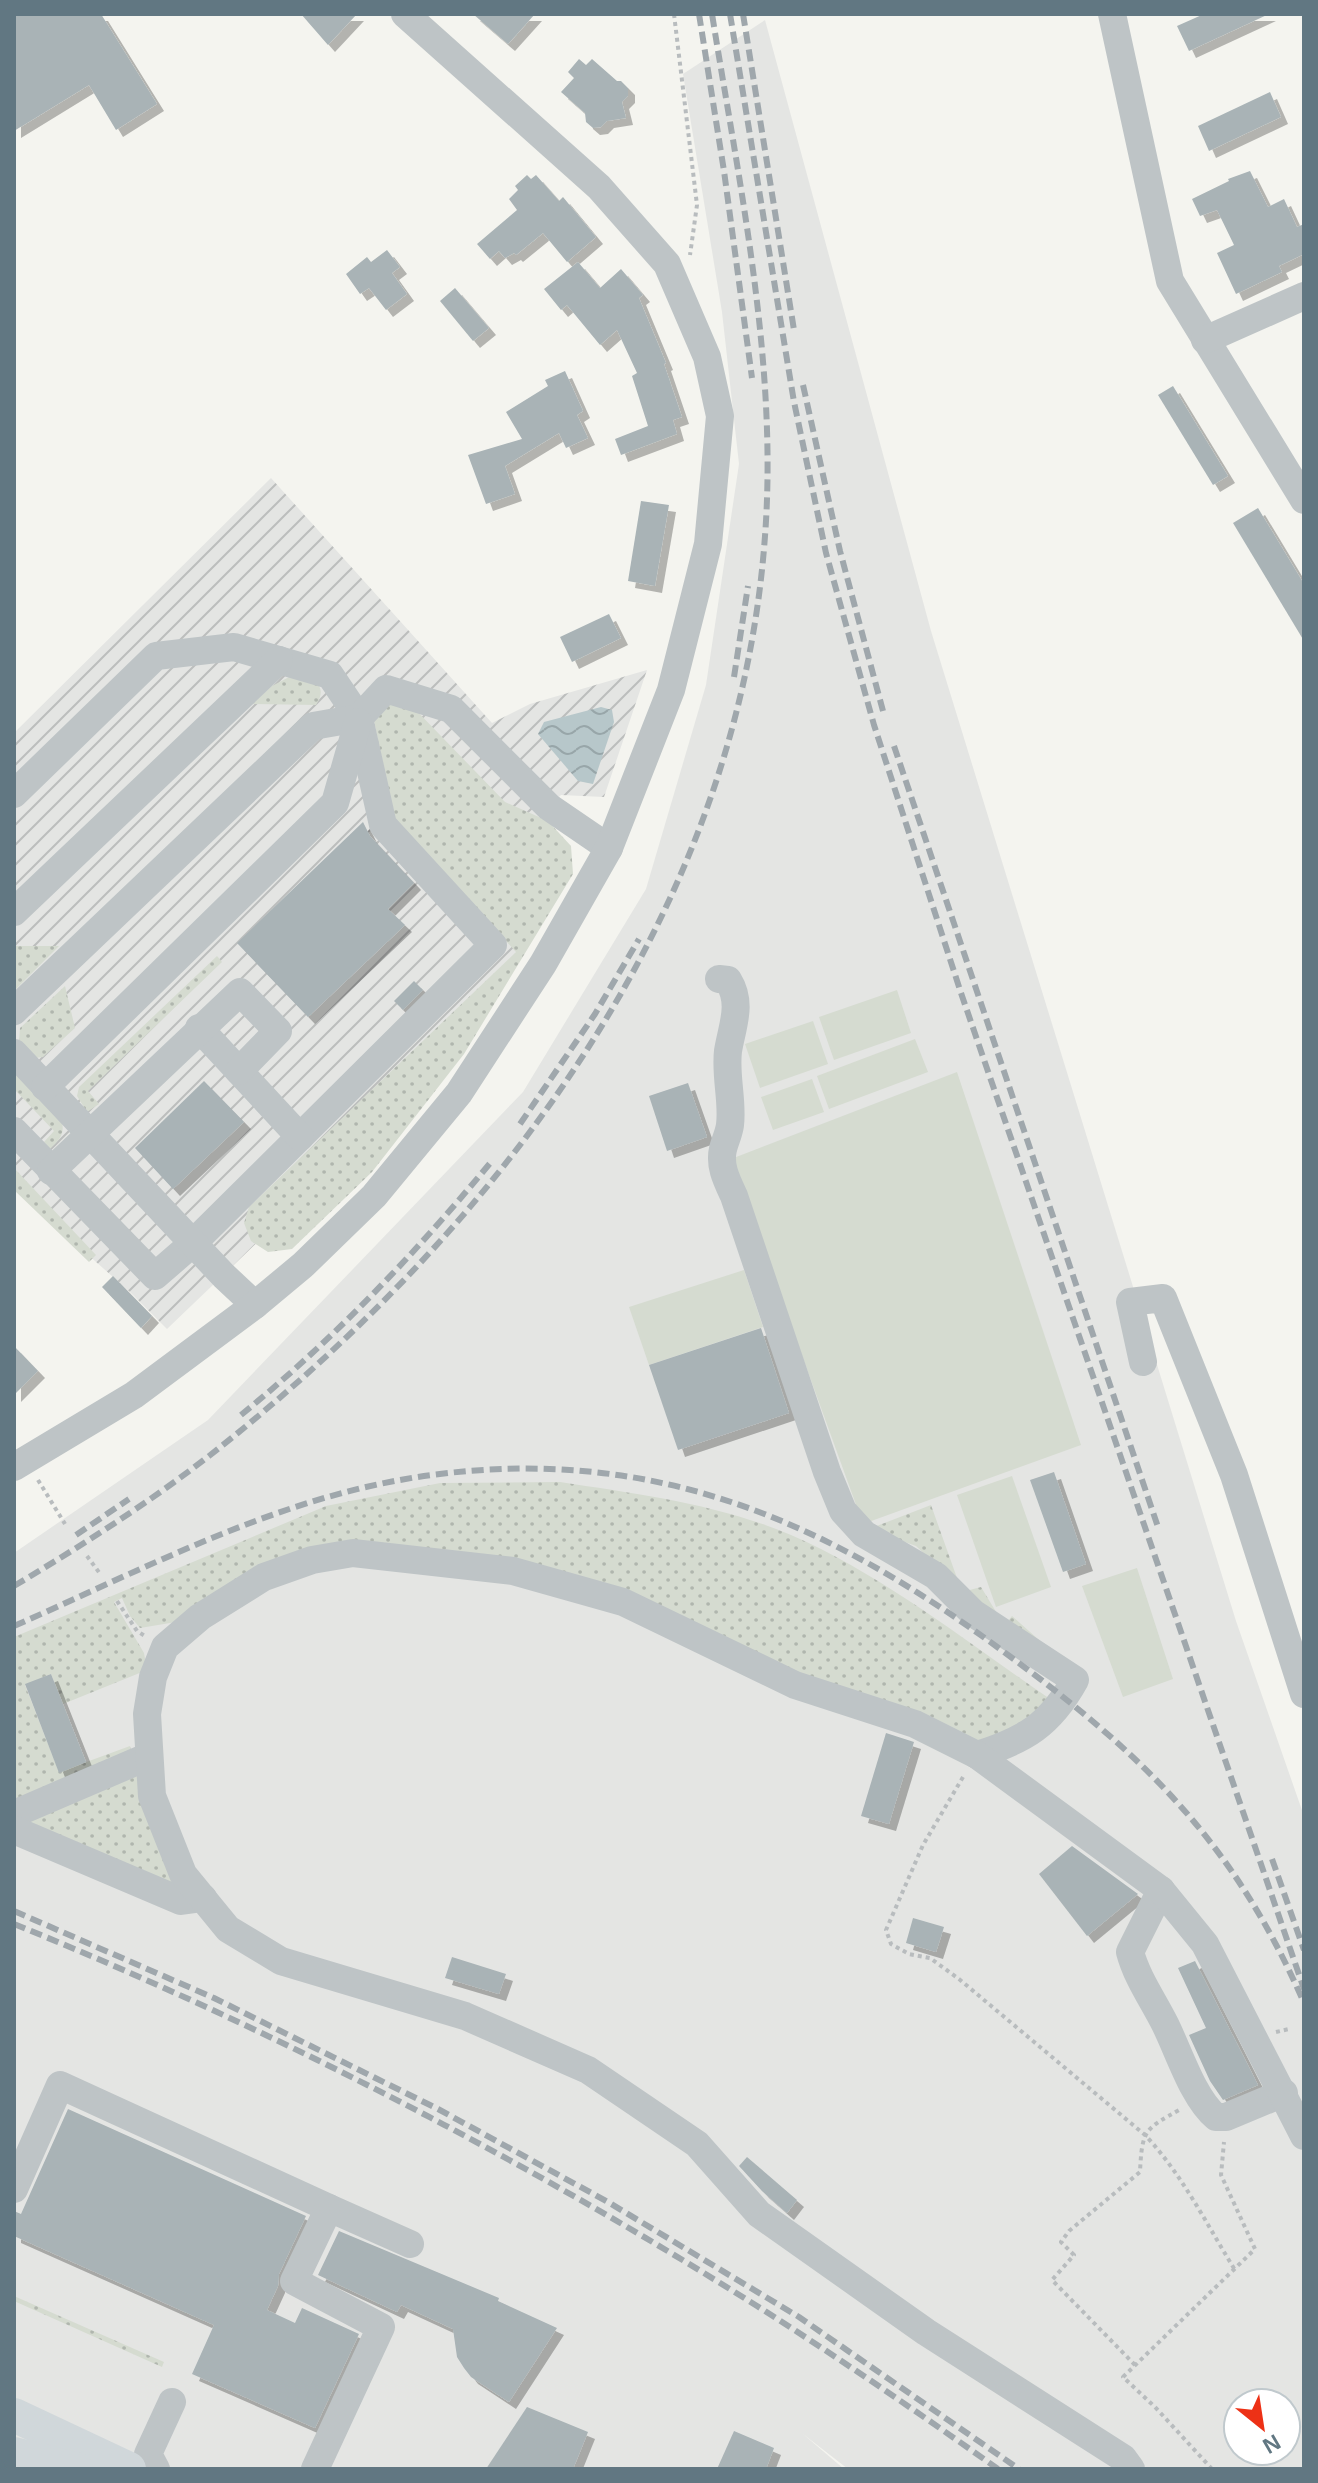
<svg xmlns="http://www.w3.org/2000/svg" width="1318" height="2483" viewBox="0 0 1318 2483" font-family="Helvetica,sans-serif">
	<defs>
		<pattern id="industrial-furrows" width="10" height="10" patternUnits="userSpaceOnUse" patternTransform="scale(2)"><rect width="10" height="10" fill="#e4e5e3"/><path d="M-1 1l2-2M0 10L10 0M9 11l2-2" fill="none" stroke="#bcbebd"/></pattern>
		<pattern id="grass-dots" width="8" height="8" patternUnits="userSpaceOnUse" patternTransform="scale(2)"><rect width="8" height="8" fill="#d5dbd0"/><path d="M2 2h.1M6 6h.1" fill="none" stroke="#b0b6ae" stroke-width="1.8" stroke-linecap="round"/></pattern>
		<pattern id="water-waves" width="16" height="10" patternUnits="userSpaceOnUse" patternTransform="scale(2)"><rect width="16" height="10" fill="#b7c7ca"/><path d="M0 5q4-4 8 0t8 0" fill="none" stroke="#98a6a9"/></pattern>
		<filter id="shadow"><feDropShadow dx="7" dy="7" stdDeviation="0" flood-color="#0004"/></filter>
	</defs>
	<rect width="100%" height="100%" fill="#f4f4ef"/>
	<!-- built -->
	<path fill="#e4e5e3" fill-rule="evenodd" d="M765,20L931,631L1236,1621L1304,1816V2469H848L803,2434L844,2469H14V1553L208,1420L523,1092L646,889L706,685L739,464L722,312L683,74ZM1238,2403H1286V2451H1238Z"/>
	<!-- industrial -->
	<path fill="url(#industrial-furrows)" d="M271,478L492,723L530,704L647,670L604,797L561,795L533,822L566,877L440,1067L167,1329L130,1292L60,1230L14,1182V733Z"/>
	<!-- grass -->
	<g fill="url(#grass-dots)">
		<path d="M291,676H313C321,687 324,693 316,705L252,704L272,686Z"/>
		<path d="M382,702L410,704L505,802L548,821L571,846L573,874L464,1054L372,1172L292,1249L268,1252L251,1241L244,1223L249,1207L516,952L395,821L373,716Z"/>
		<path d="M14,946H59L14,991Z"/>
		<path d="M217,956L222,962L88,1091L99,1104L87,1112L77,1096L79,1087Z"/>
		<path d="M65,986L75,1028L43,1057L35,1058L19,1042L20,1028Z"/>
		<path d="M14,1072L62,1122C65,1135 58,1141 50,1149L44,1142L54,1131L14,1089Z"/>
		<path d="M14,1168L96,1255L89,1262L14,1190Z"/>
		<path d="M560,1482C638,1494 718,1504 791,1535C885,1576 968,1643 1053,1701L1033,1722L974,1743L813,1685L643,1602L336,1547L182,1621L140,1628L130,1616L122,1598L114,1602L144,1653L147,1670L63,1704L51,1674L25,1685L59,1772L130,1746L132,1755L14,1802V1637L326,1506L440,1483Z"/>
		<path d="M931,1505L962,1592L981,1587L998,1615L1008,1621L1012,1616L1057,1656L959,1593L938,1567L916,1546L869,1529Z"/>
		<path d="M138,1773L188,1892L14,1825Z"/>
		<path d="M14,2296L164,2362L162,2367L14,2301Z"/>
	</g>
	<!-- garden -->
	<g fill="#d5dbd0">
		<path d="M897,990L911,1033L834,1060L819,1017Z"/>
		<path d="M813,1021L828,1064L760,1088L745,1044Z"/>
		<path d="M915,1039L928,1072L829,1109L817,1076Z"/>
		<path d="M957,1072L1081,1445L863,1524L731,1159Z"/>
		<path d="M812,1079L824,1112L773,1130L761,1097Z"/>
		<path d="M744,1270L763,1327L649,1365L629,1307Z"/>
		<path d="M1012,1476L1051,1587L996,1607L957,1495Z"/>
		<path d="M1137,1568L1173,1679L1123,1697L1082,1586Z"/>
	</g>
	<!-- water -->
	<path fill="url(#water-waves)" d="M601,707L612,710L614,722L593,784L578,781L538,734L544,722Z"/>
	<!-- building -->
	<g fill="#a9b3b6" filter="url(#shadow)">
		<path d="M14,14H101L157,104L116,130L89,85L14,131Z"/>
		<path d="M301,14H357L328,45Z"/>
		<path d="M473,14H535L508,44Z"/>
		<path d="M1204,14H1269L1189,51L1177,26Z"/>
		<path d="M579,59L586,65L592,59L617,81H621L628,88V96L622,102L626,118L607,121L601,127L593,128L586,122L585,113L561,92L574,78L568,72Z"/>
		<path d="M1270,92L1281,117L1209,151L1198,126Z"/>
		<path d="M1250,171L1268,207L1284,199L1297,227L1304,224V254L1279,266L1282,272L1236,294L1217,253L1234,245L1217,210L1200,216L1192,199L1229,181L1228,179Z"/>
		<path d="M527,175L531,179L536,175L559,201L563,197L596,237L567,262L543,233L516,255L514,253L505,258L499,251L490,259L477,244L517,210L509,199L518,190L515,186Z"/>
		<path d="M387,250L400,267L392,273L407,294L386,310L369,288L360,294L346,274L367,257L371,262Z"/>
		<path d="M578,262L600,288L621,269L643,295L639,298L666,363L664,364L682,417L673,420L677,434L621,455L615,439L648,426L632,376L637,373L617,330L600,345L567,305L561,310L544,289Z"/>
		<path d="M455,288L489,328L473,341L440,301Z"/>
		<path d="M565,371L583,411L577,415L588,438L566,448L559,433L505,466L515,494L486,504L468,455L522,439L506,412L548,386L545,380Z"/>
		<path d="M1173,386L1228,476L1213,485L1158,395Z"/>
		<path d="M641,501L669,505L655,586L628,581Z"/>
		<path d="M1258,508L1304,584V641L1233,523Z"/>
		<path d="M609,614L621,638L572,662L560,637Z"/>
		<path d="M363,822L370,836L414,883L388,909L405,925L308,1017L237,943Z"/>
		<path d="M414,981L423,990L403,1010L394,1001Z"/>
		<path d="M204,1081L244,1122L173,1189L135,1148Z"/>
		<path d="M688,1083L707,1137L667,1151L649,1096Z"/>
		<path d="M113,1276L152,1316L141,1328L102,1287Z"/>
		<path d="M761,1328L789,1413L678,1450L649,1365Z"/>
		<path d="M14,1346L38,1371L14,1395Z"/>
		<path d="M1054,1472L1086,1564L1063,1572L1030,1480Z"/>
		<path d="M51,1674L86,1762L59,1773L25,1684Z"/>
		<path d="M886,1733L914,1742L889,1824L861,1816Z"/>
		<path d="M1072,1846L1138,1894L1087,1936L1039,1874Z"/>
		<path d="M913,1918L944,1927L936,1952L906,1943Z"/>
		<path d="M452,1957L506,1974L499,1994L445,1978Z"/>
		<path d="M1195,1961L1258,2085L1223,2100L1210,2081L1189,2035L1206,2028L1178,1968Z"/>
		<path d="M68,2109L306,2216L279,2274L278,2286L267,2310L295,2323L302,2308L359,2334L315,2428L192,2374L214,2325L14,2236V2211L21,2214Z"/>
		<path d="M747,2157L797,2200L787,2213L762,2191L739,2166Z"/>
		<path d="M339,2231L499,2298L498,2301L557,2328L509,2402L471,2377L464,2368L457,2357L453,2329L401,2305L397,2312L318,2275Z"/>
		<path d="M527,2407L588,2432L573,2469H486Z"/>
		<path d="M734,2431L774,2448L766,2469H717Z"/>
	</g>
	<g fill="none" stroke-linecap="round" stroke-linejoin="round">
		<!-- path -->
		<g stroke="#b8bcbe" stroke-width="4" stroke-dasharray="4 4" stroke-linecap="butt">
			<path d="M674,14L697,205L690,255"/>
			<path d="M38,1480L65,1524"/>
			<path d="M87,1556L101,1575"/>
			<path d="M117,1601L137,1631L145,1636"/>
			<path d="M963,1777L923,1845L886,1930L891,1944L909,1954L930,1958L959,1979L1145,2135C1182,2174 1207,2225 1235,2270"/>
			<path d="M1276,2032L1289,2029"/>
			<path d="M1135,2365L1052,2280L1074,2255L1061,2242L1069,2231L1140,2172C1142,2129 1145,2129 1181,2109"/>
			<path d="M1212,2469L1155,2407L1123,2377L1255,2249L1221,2175L1224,2142"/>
		</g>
		<!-- minor -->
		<g stroke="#bec4c6" stroke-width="28">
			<path d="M1112,14L1170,281L1304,500"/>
			<path d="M1205,340L1304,296"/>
			<path d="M14,794L156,656L234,647L330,675L359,718L383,825L493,945L193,1243L155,1276L14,1131"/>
			<path d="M14,912L279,660"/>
			<path d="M719,979L728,980C743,1004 732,1026 728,1051C725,1076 733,1101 730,1125C729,1133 725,1141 723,1149C719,1166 727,1181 734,1196L827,1472L843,1511L864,1534L936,1576L973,1613L1075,1680C1050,1725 1025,1740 977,1755"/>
			<path d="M14,1011L313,726L359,718L386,689L451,709L549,807L609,848"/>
			<path d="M199,1028L300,1137"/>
			<path d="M14,1053L224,1276L255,1305"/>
			<path d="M45,1087L335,803L358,722"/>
			<path d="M51,1171L240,992L278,1031L239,1071"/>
			<path d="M1143,1362L1130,1302L1163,1298L1234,1475L1304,1694"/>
			<path d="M14,1467L134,1395L255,1305L303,1265L374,1196L459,1093L543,964L609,848L671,690L708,544L720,416L707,357L667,264L599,187L405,14"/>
			<path d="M14,1814L149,1756"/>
			<path d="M14,1830L181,1901L203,1898"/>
			<path d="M1161,1890L1130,1952C1137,1978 1153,2000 1165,2024C1179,2052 1193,2098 1216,2117H1226L1284,2093"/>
			<path d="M14,2189L60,2085L329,2208"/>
			<path d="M156,2469L148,2454L172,2402"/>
			<path d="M315,2469L381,2327L294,2281L329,2208L410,2244"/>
			<path d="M1131,2469L1123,2458L926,2332L759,2214L697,2144L588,2070L465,2016L281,1961L228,1929L183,1874L152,1796L147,1714L153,1677L165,1647L200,1617L264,1577L312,1560L353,1553L513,1571L623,1602L795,1685L915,1724L977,1755L1161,1890L1205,1944L1304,2136"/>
		</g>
		<!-- major -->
		<g stroke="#d0d7da" stroke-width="34">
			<path d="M14,2415L129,2469"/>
			<path d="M14,2454L76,2469"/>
		</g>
		<!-- rail -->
		<g stroke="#9fa7ac" stroke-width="6" stroke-dasharray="12 6" stroke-linecap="butt">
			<path d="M699,14L724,171L752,378"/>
			<path d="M730,14L794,402L826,553L874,725L961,993L1304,1989"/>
			<path d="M743,14L794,330"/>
			<path d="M803,385L840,551L883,711"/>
			<path d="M734,677L748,586"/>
			<path d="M894,746L1159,1530"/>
			<path d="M520,1124L595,1014L639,939"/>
			<path d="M241,1415C333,1340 415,1254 491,1162"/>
			<path d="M76,1535L129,1499"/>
			<path d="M14,1586C81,1546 147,1504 209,1456C498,1229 738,913 765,536C778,364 739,183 712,14"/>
			<path d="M14,1626C149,1567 284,1494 432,1475C655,1445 828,1522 1004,1652C1143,1754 1234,1842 1304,2003"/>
			<path d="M1272,1859L1304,1950"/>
			<path d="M14,1911L214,1998L438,2109L608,2202L799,2317L1019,2469"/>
			<path d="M14,1924C271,2028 522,2158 757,2306C839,2358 919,2413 998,2469"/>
		</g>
	</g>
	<!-- border -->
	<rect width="1318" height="2483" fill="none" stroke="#617782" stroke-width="32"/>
	<!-- north arrow -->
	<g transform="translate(1262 2427) rotate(150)"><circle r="38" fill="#ffffff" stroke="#c0c9cd" stroke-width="2"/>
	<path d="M0-6L14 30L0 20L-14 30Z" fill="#ed3116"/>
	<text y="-12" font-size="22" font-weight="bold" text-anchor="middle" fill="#617782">N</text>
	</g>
</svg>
